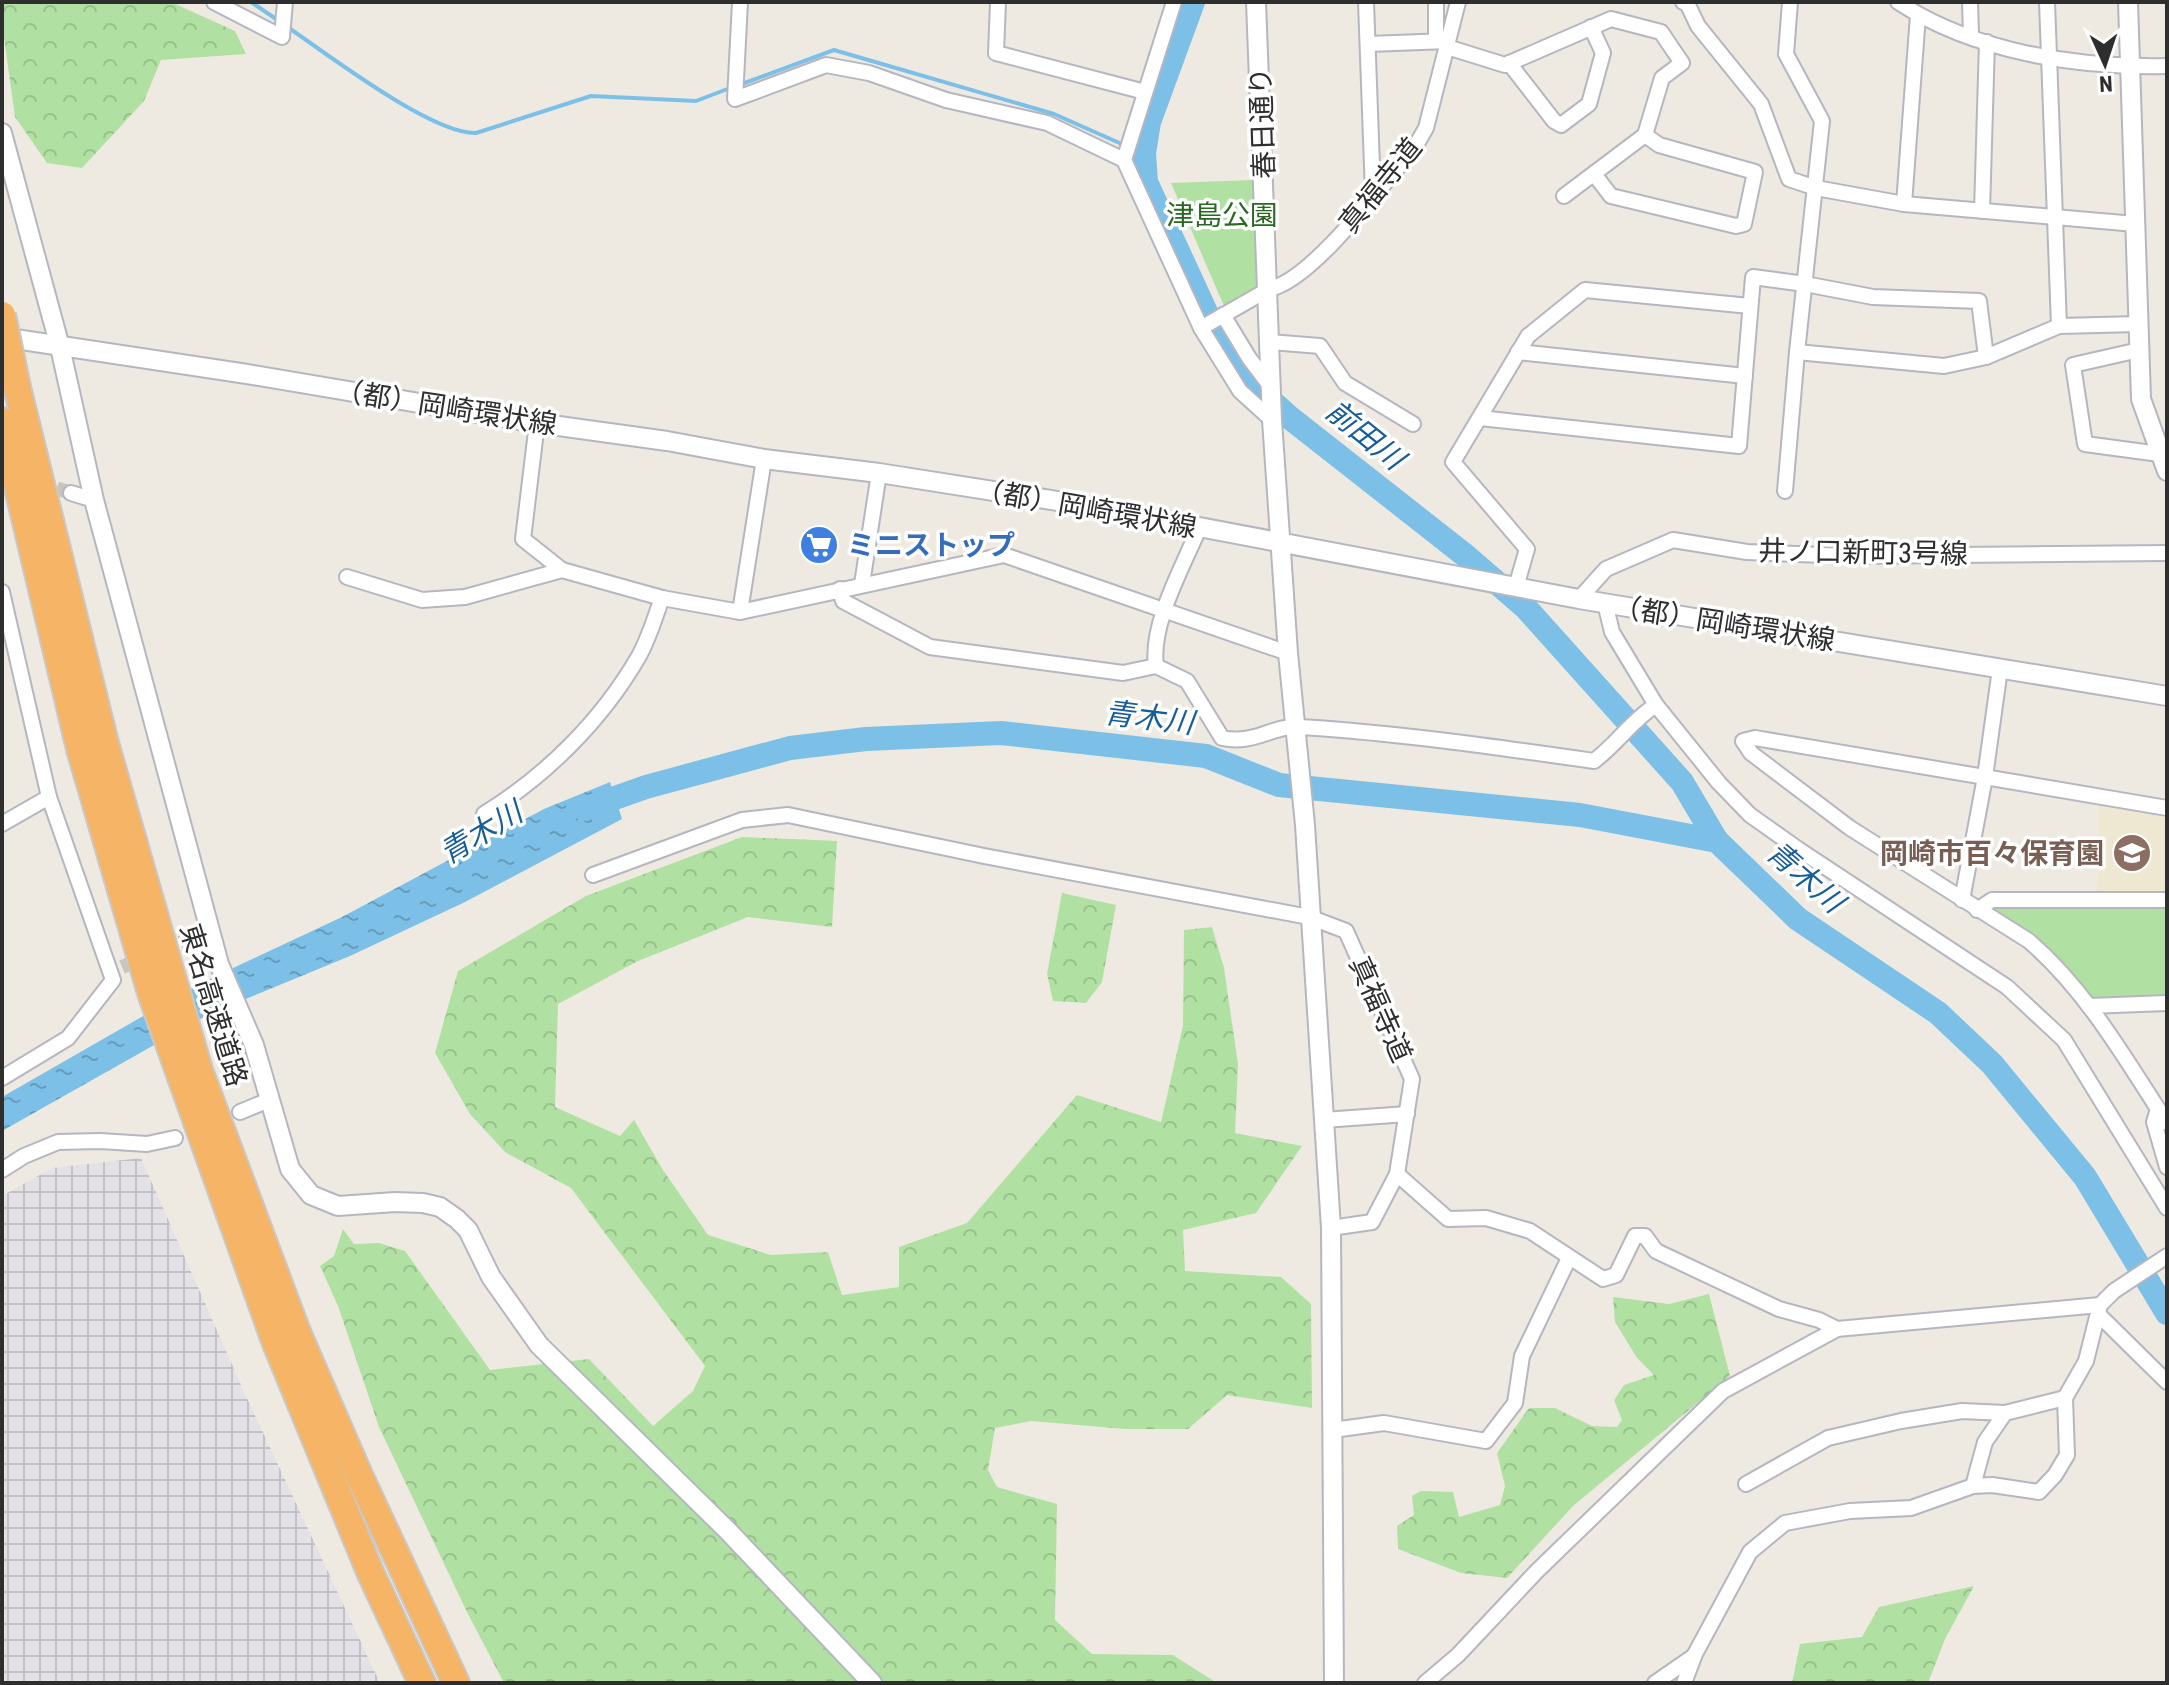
<svg xmlns="http://www.w3.org/2000/svg" width="2169" height="1685" viewBox="0 0 2169 1685" font-family="'Roboto Condensed','Noto Sans JP',sans-serif">
	<defs>
		<pattern id="industrial-grid" width="8" height="8" patternUnits="userSpaceOnUse" patternTransform="scale(2)"><rect width="8" height="8" fill="#e4e1e7"/><path d="M0 4h8M4 0v8" fill="none" stroke="#c4c1c6"/></pattern>
		<pattern id="forest-crowns" width="20" height="18" patternUnits="userSpaceOnUse" patternTransform="scale(2)"><rect width="20" height="18" fill="#b0e1a2"/><path d="M2 6a3 3 0 1 1 6 0M12 15a3 3 0 1 1 6 0" fill="none" stroke="#98c18c"/></pattern>
		<pattern id="water-ripples" width="26" height="14" patternUnits="userSpaceOnUse" patternTransform="scale(2)"><rect width="26" height="14" fill="#7cc0e8"/><path d="M2 4q2-2 4 0t4 0M15 11q2-2 4 0t4 0" fill="none" stroke="#669cbc"/></pattern>
	</defs>
	<rect width="100%" height="100%" fill="#eeeae2"/>
	<!-- industrial -->
	<path fill="url(#industrial-grid)" d="M141,1158L245,1394L380,1683H2V1196L52,1168Z"/>
	<!-- education -->
	<path fill="#eee8d3" d="M2099,801L2167,812V895L2097,896Z"/>
	<!-- forest -->
	<g fill="url(#forest-crowns)">
		<path d="M2,2H171L235,31L246,54L161,60L144,101L82,168L47,163L15,117L2,23Z"/>
		<path d="M742,837L837,841L832,927L748,917L638,961L558,1004L555,1107L620,1136L634,1120L663,1170L708,1235L771,1255L828,1252L842,1295L899,1287V1247L967,1223L1077,1095L1161,1122L1183,1026L1184,930L1212,927L1224,968L1238,1064L1235,1133L1302,1146L1256,1213L1183,1230L1185,1271L1281,1277L1311,1304L1312,1408L1227,1395L1188,1429H1125L1031,1421L995,1428L988,1470L997,1487L1057,1504L1055,1620L1092,1654L1173,1655L1217,1683H504L467,1612L379,1427L338,1306L320,1266L334,1256L343,1229L354,1244L379,1243L405,1251L490,1370L589,1359L653,1426L693,1391L705,1366L571,1188L505,1152L470,1114L435,1053L458,971L586,896Z"/>
		<path d="M1062,893L1116,905L1102,982L1086,1003L1053,1001L1047,974Z"/>
		<path d="M1709,1294L1730,1376L1573,1506L1507,1578L1461,1573L1398,1549L1397,1526L1414,1515L1412,1496L1421,1491L1453,1492L1459,1517L1500,1505L1505,1486L1497,1453L1529,1408H1555L1592,1426L1617,1427L1622,1420L1614,1400L1624,1385L1654,1375L1637,1358L1615,1322L1613,1297L1669,1304Z"/>
		<path d="M1974,1586L1945,1639L1928,1683H1792L1800,1644L1862,1637L1879,1607Z"/>
	</g>
	<!-- park -->
	<g fill="#b0e1a2">
		<path d="M1253,180L1259,287L1224,306L1171,183Z"/>
		<path d="M2167,905V997H2089L1992,913L1994,906Z"/>
	</g>
	<!-- water -->
	<path fill="url(#water-ripples)" d="M610,782L622,819L463,903L350,956L209,1014L2,1131V1097L199,984L342,917L544,809Z"/>
	<g fill="none" stroke-linecap="round" stroke-linejoin="round">
		<!-- stream -->
		<g stroke="#7cc0e8" stroke-width="4">
			<path d="M251,2L279,21"/>
			<path d="M286,26C326,53 431,134 476,133L591,96L696,101L730,88"/>
			<path d="M739,85L834,50L1054,114L1124,145"/>
			<path d="M1132,148L1144,153"/>
		</g>
		<!-- river -->
		<g stroke="#7cc0e8" stroke-width="24">
			<path d="M1193,2L1149,122L1144,153L1146,182L1206,312L1248,380L1289,417L1466,556L1526,608L1682,782L1717,841"/>
			<path d="M584,809L646,787L790,748L866,739L1001,733L1206,756L1279,785L1580,815L1717,841L1798,919L1938,1013L1992,1064L2085,1177L2167,1313"/>
		</g>
		<!-- minor-tunnel -->
		<g stroke="#c8c4be" stroke-width="14" stroke-dasharray="14 7" stroke-linecap="butt">
			<path d="M37,482L71,493"/>
			<path d="M122,967L196,936"/>
		</g>
		<!-- minor casing -->
		<g stroke="#b5b6c0" stroke-width="18">
			<g id="minor">
				<path d="M214,2L282,37L285,2"/>
				<path d="M740,2L735,99L826,65L869,73L946,100L1047,123L1124,160L1201,328L1240,391L1272,420"/>
				<path d="M998,2L996,53L1145,92"/>
				<path d="M1366,2L1373,194"/>
				<path d="M1436,2V41"/>
				<path d="M1683,2L1687,3L1698,26L1761,104L1789,179L1816,188L1904,204L2135,224"/>
				<path d="M1898,2C1974,52 2077,68 2167,66"/>
				<path d="M1970,2L1971,36"/>
				<path d="M2047,2L2059,326"/>
				<path d="M1368,44L1448,41"/>
				<path d="M1447,47L1505,65L1611,19L1661,32L1682,63L1662,78L1645,135L1564,196"/>
				<path d="M1509,63L1554,121L1561,125L1589,104L1603,53L1591,27"/>
				<path d="M1124,160L1174,2"/>
				<path d="M1594,174L1611,196L1736,226L1744,224L1755,172L1659,145L1645,135"/>
				<path d="M1904,204L1918,15"/>
				<path d="M1982,211L1987,42"/>
				<path d="M1223,315L1249,358L1271,387"/>
				<path d="M1201,328L1269,289C1312,281 1384,182 1415,147L1426,128L1458,2"/>
				<path d="M1269,342L1320,346L1345,383L1413,424"/>
				<path d="M2139,350L2073,365L2085,444L2167,455"/>
				<path d="M1518,352L1745,376"/>
				<path d="M1797,352L1944,366L1986,357L2059,326L2138,324"/>
				<path d="M1480,418L1739,446L1753,277L1805,284L1873,297L1979,301L1986,357"/>
				<path d="M537,423L523,539L562,570"/>
				<path d="M1785,491L1797,352L1822,121L1786,54L1790,2"/>
				<path d="M71,493L94,500"/>
				<path d="M1199,528C1183,567 1150,624 1156,666L1187,681L1222,738C1255,745 1272,725 1300,727C1399,733 1496,747 1594,761C1617,744 1632,720 1656,705"/>
				<path d="M347,577L422,600L465,597L562,570L662,598L740,612L1004,555L1288,653"/>
				<path d="M862,584L879,473"/>
				<path d="M1516,587L1527,549L1453,462L1528,336L1585,290L1750,306"/>
				<path d="M840,589L843,601L930,647L1123,673L1156,666"/>
				<path d="M2,592L49,797L113,980L68,1038L2,1078"/>
				<path d="M1579,599L1606,569L1673,540L1747,552L1848,556L2167,553"/>
				<path d="M1605,603L1612,632L1656,705L1719,783L1750,815L1798,849L2007,987L2064,1040L2167,1208"/>
				<path d="M740,612L764,459"/>
				<path d="M2167,808L1755,738L1743,741L1751,753L1850,828L2029,941C2087,991 2126,1060 2167,1123"/>
				<path d="M484,814C547,775 602,720 639,656C649,638 655,617 662,598"/>
				<path d="M2,824L49,797"/>
				<path d="M593,875L742,820L788,815L984,856L1309,917L1346,931L1412,1079L1397,1174L1372,1222L1331,1228"/>
				<path d="M1962,900L1985,777L2000,669"/>
				<path d="M1977,910L1992,900H2167"/>
				<path d="M196,936L213,938"/>
				<path d="M2089,1006L2167,1003"/>
				<path d="M2158,1109L2154,1122L2167,1167"/>
				<path d="M240,1112L269,1100"/>
				<path d="M1324,1120L1407,1114"/>
				<path d="M2,1170L24,1156L58,1142L100,1141L147,1144L175,1138"/>
				<path d="M1397,1174L1448,1219L1486,1218L1530,1231L1603,1279L1616,1275L1635,1236H1645L1656,1251L1779,1309L1819,1320L1837,1329"/>
				<path d="M2098,1314L2167,1382"/>
				<path d="M1333,1430L1384,1423L1486,1441L1515,1403L1522,1356L1569,1258"/>
				<path d="M1746,1484L1828,1438L1901,1421L1962,1411L2005,1413"/>
				<path d="M1973,1486L1985,1442L2005,1413L2065,1398"/>
				<path d="M1425,1683L1458,1655L1537,1571L1723,1391L1837,1329L2100,1305"/>
				<path d="M1655,1683L1694,1656"/>
				<path d="M1684,1683L1695,1654L1750,1552L1785,1523L1850,1511L1911,1508L1973,1486L1992,1485L2039,1492L2055,1475L2067,1455L2065,1398L2086,1361L2100,1305L2114,1291L2167,1256"/>
			</g>
		</g>
		<!-- tertiary casing -->
		<g stroke="#b5b6c0" stroke-width="22">
			<g id="tertiary">
				<path d="M1256,2L1272,420L1288,653L1305,825L1331,1228L1334,1683"/>
				<path d="M2128,2L2141,399L2167,471"/>
				<path d="M2,133L60,347L94,500L219,964L254,1045L290,1169L311,1195L338,1206L395,1202L423,1203L440,1207L457,1219L468,1230L491,1277L539,1345L729,1532L872,1683"/>
				<path d="M2,337L247,374L537,423L667,441L764,459L879,473L1083,505L1579,599L2167,696"/>
			</g>
		</g>
		<!-- motorway casing -->
		<g stroke="#c9c9c9" stroke-width="30">
			<g id="motorway">
				<path d="M17,387L105,743L199,1070L297,1332L359,1475L456,1683"/>
				<path d="M2,421L80,749L151,993L275,1341L371,1574L422,1683"/>
			</g>
		</g>
		<!-- minor -->
		<use href="#minor" stroke="#fff" stroke-width="14"/>
		<!-- tertiary -->
		<use href="#tertiary" stroke="#fff" stroke-width="18"/>
		<!-- motorway -->
		<use href="#motorway" stroke="#f5b466" stroke-width="26"/>
		<!-- motorway-bridge casing -->
		<g stroke="#c9c9c9" stroke-width="30" stroke-linecap="butt">
			<path id="motorway-bridge" d="M2,315L17,387"/>
		</g>
		<!-- motorway-bridge -->
		<use href="#motorway-bridge" stroke="#f5b466" stroke-width="26"/>
	</g>
	<!-- icons -->
	<defs>
		<g id="supermarket-disc" transform="scale(2)"><circle r="9.5" fill="#3f7fe0" stroke="#fff"/><path d="M-6-5.5h2.5l.6 2H6L4.5 2H-2.5L-4.4-4H-6ZM-1.5 3.2a1.3 1.3 0 1 0 .1 0ZM3 3.2a1.3 1.3 0 1 0 .1 0Z" fill="#fff"/></g>
		<g id="school-disc" transform="scale(2)"><circle r="9.5" fill="#8d6e63" stroke="#fff"/><path d="M0-5L7-2L0 1L-7-2ZM-4 1L0 2.5L4 1V4Q0 6-4 4Z" fill="#fff"/></g>
	</defs>
	<g fill-rule="evenodd">
		<use href="#supermarket-disc" x="819" y="545"/>
		<use href="#school-disc" x="2132" y="853"/>
	</g>
	<g text-anchor="middle" stroke-width="7" stroke-linejoin="round" paint-order="stroke">
		<!-- street labels -->
		<g font-size="28" fill="#2e2e2e" stroke="#fff">
			<text transform="translate(1262 123) rotate(-92)" y="10">春日通り</text>
			<text transform="translate(1380 185) rotate(-51)" y="10">真福寺道</text>
			<text transform="translate(446 407) rotate(9)" y="10">（都）岡崎環状線</text>
			<text transform="translate(1086 508) rotate(10)" y="10">（都）岡崎環状線</text>
			<text transform="translate(1863 552) rotate(1)" y="10">井ノ口新町3号線</text>
			<text transform="translate(1724 623) rotate(9)" y="10">（都）岡崎環状線</text>
			<text transform="translate(214 1005) rotate(73)" y="10">東名高速道路</text>
			<text transform="translate(1381 1009) rotate(66)" y="10">真福寺道</text>
		</g>
		<!-- park labels -->
		<g font-size="28" fill="#276920" stroke="#fff">
			<text x="1222" y="225">津島公園</text>
		</g>
		<!-- shop labels -->
		<g font-size="28" font-weight="bold" fill="#366cbe" stroke="#fff" text-anchor="start">
			<text x="847" y="555">ミニストップ</text>
		</g>
		<!-- education labels -->
		<g font-size="28" font-weight="bold" fill="#785e54" stroke="#fff" text-anchor="end">
			<text x="2104" y="863">岡崎市百々保育園</text>
		</g>
		<!-- water labels -->
		<g font-size="30" font-style="italic" fill="#165e99" stroke="#fff">
			<text transform="translate(1365 435) rotate(39)" y="10">前田川</text>
			<text transform="translate(1149 718) rotate(7)" y="10">青木川</text>
			<text transform="translate(481 833) rotate(-31)" y="10">青木川</text>
			<text transform="translate(1805 877) rotate(41)" y="10">青木川</text>
		</g>
	</g>
	<!-- border -->
	<rect width="2169" height="1685" fill="none" stroke="#2e2e2e" stroke-width="8"/>
	<!-- north arrow -->
	<g transform="translate(2105 64) rotate(177)" stroke="#ffffff" stroke-width="6" paint-order="stroke">
	<path d="M0-6L14 30L0 20L-14 30Z" fill="#2e2e2e"/>
	<text y="-12" font-size="22" font-weight="bold" text-anchor="middle" fill="#2e2e2e">N</text>
	</g>
</svg>
